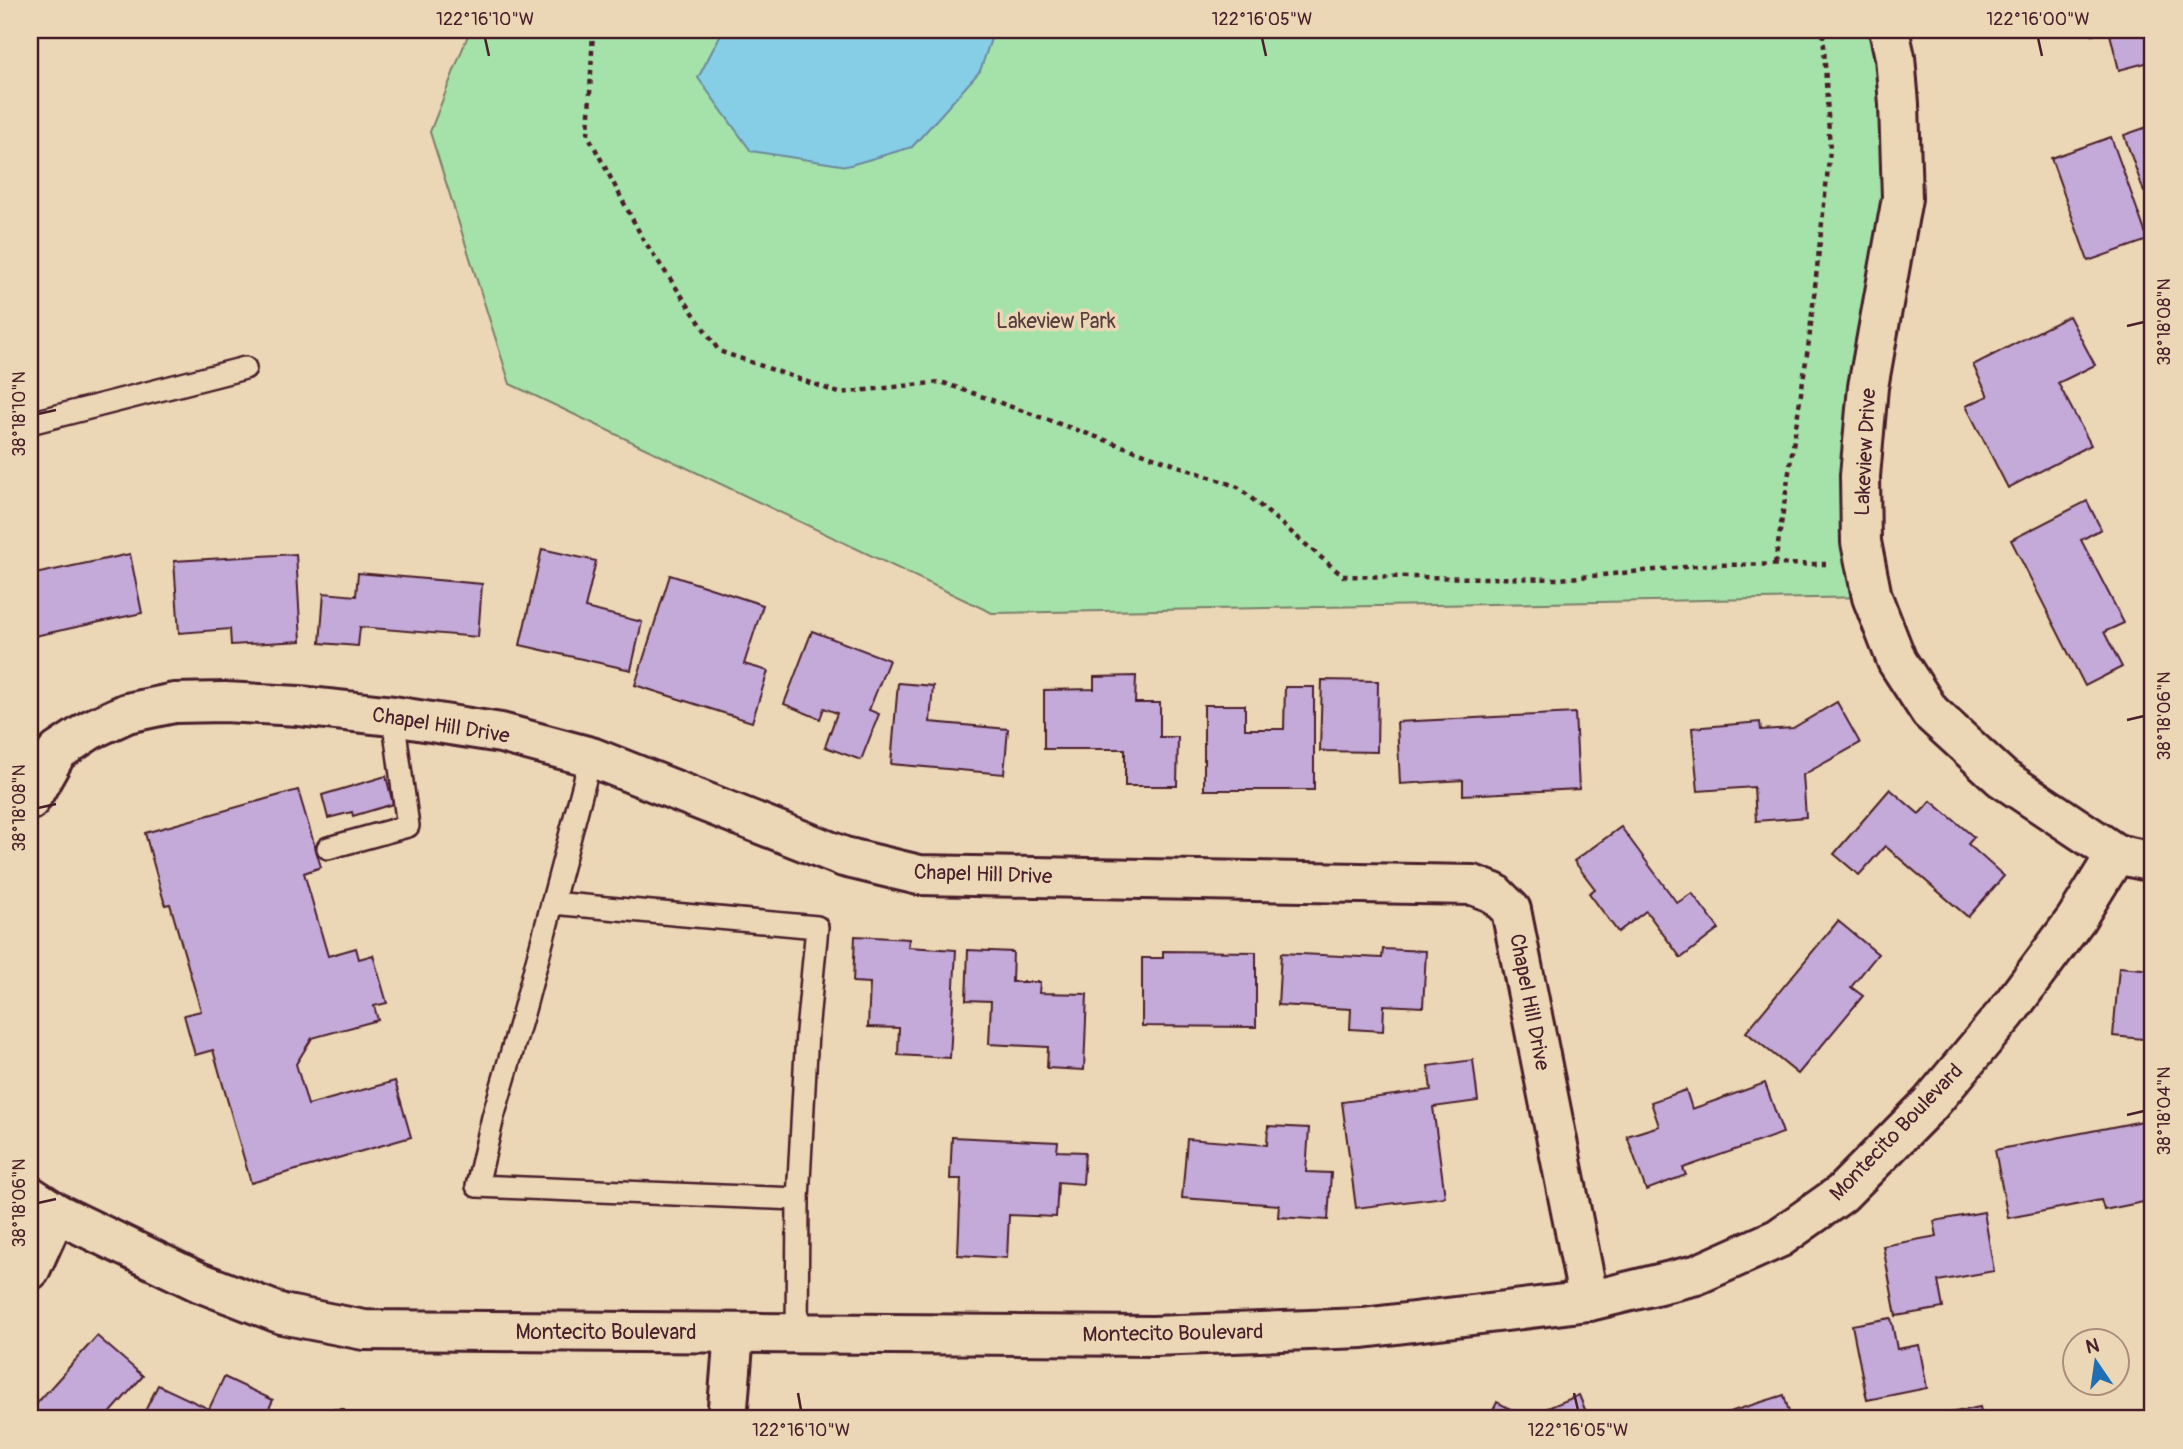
<svg xmlns="http://www.w3.org/2000/svg" width="2183" height="1449" viewBox="0 0 2183 1449" font-family="Pangolin,sans-serif">
	<rect width="100%" height="100%" fill="#ebd7b5"/>
	<filter id="ink" filterUnits="userSpaceOnUse"><feTurbulence type="fractalNoise" baseFrequency=".0143" numOctaves="2"/><feDisplacementMap in="SourceGraphic" scale="14" xChannelSelector="R" yChannelSelector="G"/><feConvolveMatrix kernelMatrix="1 2 1 2 8 2 1 2 1" color-interpolation-filters="sRGB"/></filter>
	<g filter="url(#ink)">
		<!-- green -->
		<path fill="#a5e2a9" stroke="#78806a" stroke-width="2" d="M470,30H1889L1895,57L1868,387L1872,597L992,613L510,384L430,132Z"/>
		<!-- water -->
		<path fill="#85cee6" stroke="#6d889b" stroke-width="2" d="M723,30H994L980,71L912,147L847,166L751,151L698,78Z"/>
		<!-- building -->
		<g fill="#c4aad8" stroke="#4a1f2b" stroke-width="2">
			<path d="M2090,30H2153V61L2119,70L2109,30L2092,35Z"/>
			<path d="M2153,125V188L2144,192L2124,135Z"/>
			<path d="M2111,137L2148,240L2088,261L2051,158Z"/>
			<path d="M2069,316L2095,365L2058,383L2091,445L2008,488L1966,406L1988,396L1973,365Z"/>
			<path d="M2087,501L2101,529L2081,540L2124,623L2104,632L2122,667L2085,686L2011,540Z"/>
			<path d="M542,549L596,561L585,608L642,622L631,670L520,645Z"/>
			<path d="M130,554L142,613L30,637V575Z"/>
			<path d="M296,554L301,641L231,645L230,629L179,633L174,561Z"/>
			<path d="M358,573L482,584L478,637L360,627L358,646L320,643L324,593L356,596Z"/>
			<path d="M670,575L763,605L744,664L768,671L752,722L635,685Z"/>
			<path d="M812,631L889,660L869,710L879,714L861,760L825,747L837,713L824,708L820,719L784,704Z"/>
			<path d="M1136,676L1135,703H1160V737H1178L1177,786H1125V749H1044V690L1094,689V677Z"/>
			<path d="M1322,680L1378,681L1377,752L1320,751Z"/>
			<path d="M898,683L933,686L930,722L1008,729L1004,774L891,764Z"/>
			<path d="M1285,687H1314V790H1204V705H1245V729H1284Z"/>
			<path d="M1837,702L1860,743L1803,775L1806,817L1756,821L1754,787L1698,791L1692,728L1760,722L1761,730L1793,728Z"/>
			<path d="M1575,713L1579,789L1463,795V780L1400,784L1397,722Z"/>
			<path d="M386,776L393,804L353,816L352,812L328,818L322,795Z"/>
			<path d="M1890,789L1919,814L1931,801L1974,837L1968,844L2004,876L1968,917L1885,846L1859,875L1834,854Z"/>
			<path d="M298,790L321,867L304,873L328,956L356,948L359,959L373,955L387,1003L374,1006L378,1020L312,1038L296,1064L308,1105L395,1081L411,1137L251,1183L213,1050L195,1055L184,1015L201,1011L170,904L165,905L145,833Z"/>
			<path d="M1621,827L1677,903L1692,893L1719,929L1681,958L1646,911L1618,932L1589,893L1595,889L1574,861Z"/>
			<path d="M1838,921L1878,954L1851,987L1863,996L1798,1074L1746,1032Z"/>
			<path d="M855,936L909,939L908,947L956,950L950,1058L898,1055L899,1028L868,1027L870,983L853,982Z"/>
			<path d="M1383,949L1426,951L1423,1007L1384,1005L1383,1031L1350,1029L1351,1009L1278,1005L1281,953L1382,958Z"/>
			<path d="M968,950L1013,952L1012,982H1040L1039,993L1087,994L1084,1070L1047,1068L1048,1047L989,1044L991,1001L966,1000Z"/>
			<path d="M1163,951L1256,952V1027L1142,1026V958H1163Z"/>
			<path d="M2119,967L2153,970V1040L2113,1036Z"/>
			<path d="M1473,1060L1478,1101L1433,1107L1445,1197L1356,1208L1342,1102L1431,1090L1428,1066Z"/>
			<path d="M1765,1083L1783,1133L1683,1168L1686,1175L1646,1190L1627,1136L1659,1126L1651,1102L1686,1090L1692,1109Z"/>
			<path d="M2143,1121L2153,1172V1200L2104,1210L2101,1200L2008,1218L1995,1150Z"/>
			<path d="M1268,1126L1309,1128L1306,1172L1331,1173L1328,1220L1278,1217L1279,1205L1182,1198L1187,1139L1267,1145Z"/>
			<path d="M952,1137L1058,1142L1057,1151L1085,1152L1083,1184L1058,1182L1056,1217L1009,1215L1007,1258L958,1255L961,1179H950Z"/>
			<path d="M1984,1212L1994,1271L1938,1281L1943,1308L1896,1316L1883,1246L1937,1236L1934,1221Z"/>
			<path d="M1891,1318L1897,1349L1919,1345L1927,1388L1867,1400L1852,1325Z"/>
			<path d="M97,1336L143,1376L105,1419H38L30,1411Z"/>
			<path d="M224,1377L273,1400L264,1419H141L158,1385L209,1409Z"/>
			<path d="M1579,1395L1589,1419H1489L1497,1402L1526,1417Z"/>
			<path d="M1784,1395L1791,1419H1707Z"/>
			<path d="M1980,1407L1983,1419H1920Z"/>
			<rect x="295" y="1409" width="49" height="10"/>
		</g>
		<g fill="none" stroke-linecap="round" stroke-linejoin="round">
			<!-- lane casing -->
			<g stroke="#4a1f2b" stroke-width="26">
				<g id="lane">
					<path d="M30,423L245,368"/>
					<path d="M591,757L524,1010L493,1117L477,1186L798,1199"/>
					<path d="M328,848L408,826L393,716"/>
					<path d="M552,903L817,927L807,1032L798,1199L797,1333"/>
				</g>
			</g>
			<!-- street casing -->
			<g stroke="#4a1f2b" stroke-width="44">
				<g id="street">
					<path d="M30,800L57,752L90,730L127,713L174,703L224,702L299,706L393,716L501,733L591,757L844,857L919,875L1473,885L1494,893L1511,910L1589,1301"/>
					<path d="M2116,854L2153,862"/>
					<path d="M30,1270L56,1213"/>
					<path d="M727,1419L734,1333"/>
				</g>
			</g>
			<!-- secondary casing -->
			<g stroke="#4a1f2b" stroke-width="44">
				<path id="secondary" d="M30,1196L56,1213L199,1282L282,1314L364,1330L1153,1336L1363,1328L1589,1301L1696,1275L1779,1238L1841,1194L1930,1104L2007,1012L2076,919L2116,854L2002,778L1930,712L1897,661L1872,597L1861,542L1860,476L1868,387L1902,198L1899,104L1895,57L1889,30"/>
			</g>
			<!-- path -->
			<g stroke="#4a1f2b" stroke-width="4.5" stroke-dasharray="5 5" stroke-linecap="butt">
				<path d="M593,30L588,135L643,239L719,351L839,393L941,382L1238,487L1343,576L1560,579L1706,565L1826,564"/>
				<path d="M1775,564L1809,341L1830,150L1823,30"/>
			</g>
			<!-- lane -->
			<use href="#lane" stroke="#ebd7b5" stroke-width="21"/>
			<!-- street -->
			<use href="#street" stroke="#ebd7b5" stroke-width="38"/>
			<!-- secondary -->
			<use href="#secondary" stroke="#ebd7b5" stroke-width="38"/>
		</g>
	</g>
	<!-- ticks -->
	<path fill="none" stroke="#4a1f2b" stroke-width="2.5" d="M485,38L489,56M1262,38L1266,56M2038,38L2042,56M2127,326L2144,322M38,414L56,410M2127,720L2144,716M38,808L56,804M2127,1115L2144,1111M38,1203L56,1199M798,1393L801,1410M1574,1393L1578,1410"/>
	<g text-anchor="middle" stroke-width="7" stroke-linejoin="round" paint-order="stroke">
		<!-- park labels -->
		<g font-size="21" fill="#583c3e" stroke="#ebd7b5">
			<text x="1056" y="328">Lakeview Park</text>
		</g>
		<!-- street labels -->
		<g font-size="21" fill="#4a1f2b" stroke="#ebd7b5">
			<text transform="translate(1865 452) rotate(-87)" y="7">Lakeview Drive</text>
			<text transform="translate(441 725) rotate(9)" y="7">Chapel Hill Drive</text>
			<text transform="translate(983 874) rotate(2)" y="7">Chapel Hill Drive</text>
			<text transform="translate(1530 1002) rotate(79)" y="7">Chapel Hill Drive</text>
			<text transform="translate(1896 1132) rotate(-46)" y="7">Montecito Boulevard</text>
			<text x="606" y="1339">Montecito Boulevard</text>
			<text transform="translate(1173 1333) rotate(-1)" y="7">Montecito Boulevard</text>
		</g>
	</g>
	<!-- margin -->
	<rect width="2183" height="1449" fill="none" stroke="#ebd7b5" stroke-width="77"/>
	<!-- north arrow -->
	<g transform="translate(2096 1362) rotate(347)"><circle r="33" fill="#ebd7b5" stroke="#ab8d7e" stroke-width="2"/>
	<path d="M0-5L12 26L0 18L-12 26Z" fill="#1f6fb2"/>
	<text y="-10" font-size="19" font-weight="bold" text-anchor="middle" fill="#4a1f2b">N</text>
	</g>
	<rect x="38" y="38" width="2106" height="1372" fill="none" stroke="#4a1f2b" stroke-width="2.5"/>
	<g font-size="18" text-anchor="middle" fill="#4a1f2b">
		<text x="485" y="25">122°16'10"W</text>
		<text x="1262" y="25">122°16'05"W</text>
		<text x="2038" y="25">122°16'00"W</text>
		<text transform="translate(2164 322) rotate(-90)" y="6">38°18'08"N</text>
		<text transform="translate(19 414) rotate(-90)" y="6">38°18'10"N</text>
		<text transform="translate(2164 716) rotate(-90)" y="6">38°18'06"N</text>
		<text transform="translate(19 808) rotate(-90)" y="6">38°18'08"N</text>
		<text transform="translate(2164 1111) rotate(-90)" y="6">38°18'04"N</text>
		<text transform="translate(19 1203) rotate(-90)" y="6">38°18'06"N</text>
		<text x="801" y="1436">122°16'10"W</text>
		<text x="1578" y="1436">122°16'05"W</text>
	</g>
</svg>
